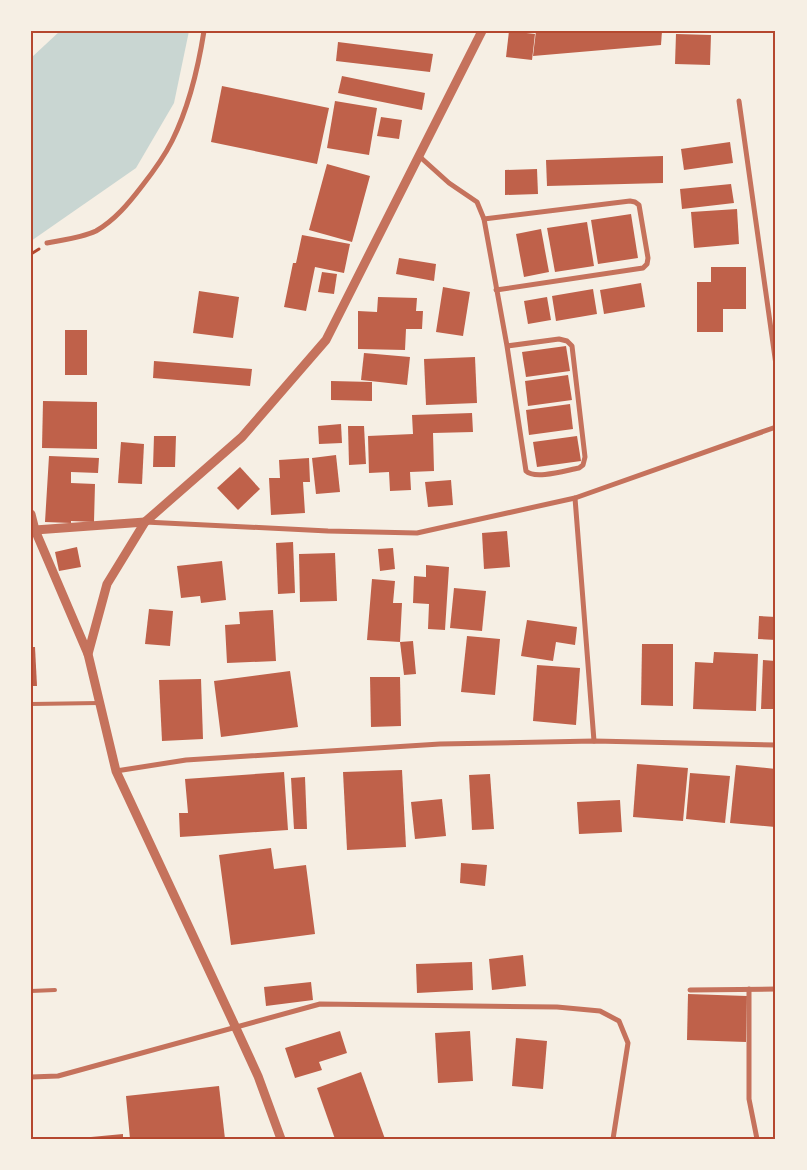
<svg xmlns="http://www.w3.org/2000/svg" width="807" height="1170" viewBox="0 0 807 1170" font-family="Ubuntu,sans-serif">
	<rect width="100%" height="100%" fill="#f6efe4"/>
	<!-- water -->
	<path fill="#c9d6d2" d="M60,31H189L174,103L136,168L31,241V58Z"/>
	<!-- building -->
	<g fill="#bf614a">
		<path d="M509,31L535,34L532,60L506,57Z"/>
		<path d="M536,31H662L661,45L533,56Z"/>
		<path d="M676,34L711,35L710,65L675,64Z"/>
		<path d="M338,42L433,54L430,72L336,61Z"/>
		<path d="M342,76L425,93L422,110L338,93Z"/>
		<path d="M222,86L329,108L317,164L211,142Z"/>
		<path d="M335,101L377,108L369,155L327,148Z"/>
		<path d="M381,117L402,120L399,139L377,136Z"/>
		<path d="M730,142L733,163L684,170L681,149Z"/>
		<path d="M663,156V183L547,186L546,160Z"/>
		<path d="M327,164L370,176L352,242L309,230Z"/>
		<path d="M537,169L538,194L505,195V170Z"/>
		<path d="M731,184L734,203L682,209L680,189Z"/>
		<path d="M737,209L739,244L694,248L691,212Z"/>
		<path d="M631,214L638,258L598,264L591,220Z"/>
		<path d="M587,222L594,266L555,272L547,228Z"/>
		<path d="M541,229L549,272L524,277L516,234Z"/>
		<path d="M302,235L350,244L344,273L315,267L306,311L284,307L293,263H296Z"/>
		<path d="M399,258L436,264L434,281L396,274Z"/>
		<path d="M711,267H746V309H723V332H697V282H711Z"/>
		<path d="M322,272L337,274L334,294L318,292Z"/>
		<path d="M641,283L645,307L604,314L600,290Z"/>
		<path d="M443,287L470,292L463,336L436,332Z"/>
		<path d="M593,289L597,314L556,321L552,296Z"/>
		<path d="M199,291L239,297L233,338L193,333Z"/>
		<path d="M378,297L417,298L416,311H423L422,329H406L405,350L358,349V311L377,312Z"/>
		<path d="M547,297L551,320L528,324L524,301Z"/>
		<rect x="65" y="330" width="22" height="45"/>
		<path d="M566,346L570,371L526,377L522,352Z"/>
		<path d="M364,353L410,357L407,385L361,380Z"/>
		<path d="M475,357L477,403L426,405L424,359Z"/>
		<path d="M154,361L252,369L250,386L153,378Z"/>
		<path d="M568,375L572,400L528,406L525,381Z"/>
		<path d="M331,381L372,382V401L331,400Z"/>
		<path d="M43,401L97,402V449L42,448Z"/>
		<path d="M570,404L573,429L529,435L526,410Z"/>
		<path d="M472,413L473,432L433,433L434,471L410,472L411,490L390,491L389,472L369,473L368,436L413,434L412,415Z"/>
		<path d="M341,424L342,443L319,444L318,426Z"/>
		<path d="M348,426H364L366,464L349,465Z"/>
		<path d="M154,436H176L175,467H153Z"/>
		<path d="M577,436L581,461L537,467L533,442Z"/>
		<path d="M121,442L144,444L142,484L118,483Z"/>
		<path d="M336,455L340,492L316,494L312,458Z"/>
		<path d="M49,456L99,458L98,473L71,472V483L95,484L94,522L71,521V523L45,522Z"/>
		<path d="M309,458L310,482H303L305,513L271,515L269,478H280L279,460Z"/>
		<path d="M240,467L260,489L238,510L217,488Z"/>
		<path d="M451,480L453,505L428,507L425,482Z"/>
		<path d="M507,531L510,567L484,569L482,533Z"/>
		<path d="M293,542L295,593L278,594L276,543Z"/>
		<path d="M77,547L81,567L59,571L55,552Z"/>
		<path d="M393,548L395,569L380,571L378,549Z"/>
		<path d="M335,553L337,601L300,602L299,554Z"/>
		<path d="M222,561L226,600L201,603L200,596L181,598L177,566Z"/>
		<path d="M426,565L449,567L445,630L428,629L429,604L413,603L414,576L426,577Z"/>
		<path d="M372,579L395,581L393,603H402L400,642L367,640Z"/>
		<path d="M454,588L486,591L482,631L450,628Z"/>
		<path d="M149,609L173,611L170,646L145,644Z"/>
		<path d="M273,610L276,661L227,663L225,625L240,624L239,612Z"/>
		<path d="M759,616L776,617V640L758,639Z"/>
		<path d="M527,620L577,627L575,645L556,642L553,661L521,656Z"/>
		<path d="M467,636L500,639L495,695L461,692Z"/>
		<path d="M413,641L416,674L404,675L400,642Z"/>
		<path d="M642,644H673V706L641,705Z"/>
		<path d="M31,647H35L37,686H31Z"/>
		<path d="M714,652L758,654L756,711L693,709L695,662L713,663Z"/>
		<path d="M763,660L776,661V709H761Z"/>
		<path d="M537,665L580,668L576,725L533,721Z"/>
		<path d="M290,671L298,727L221,737L214,681Z"/>
		<path d="M370,677H400L401,726L371,727Z"/>
		<path d="M201,679L203,739L162,741L159,680Z"/>
		<path d="M637,764L688,768L683,821L633,817Z"/>
		<path d="M736,765L776,769L775,827L730,823Z"/>
		<path d="M402,770L406,847L347,850L343,772Z"/>
		<path d="M284,772L288,830L180,837L179,813H188L185,779Z"/>
		<path d="M690,773L730,776L725,823L686,819Z"/>
		<path d="M490,774L494,829L472,830L469,775Z"/>
		<path d="M305,777L307,829H294L291,778Z"/>
		<path d="M442,799L446,836L415,839L411,802Z"/>
		<path d="M620,800L622,832L579,834L577,802Z"/>
		<path d="M271,848L274,869L306,865L315,934L231,945L219,855Z"/>
		<path d="M461,863L487,865L485,886L460,883Z"/>
		<path d="M523,955L526,986L492,990L489,959Z"/>
		<path d="M472,962L473,990L417,993L416,964Z"/>
		<path d="M311,982L313,1000L266,1006L264,987Z"/>
		<path d="M688,994L747,996L746,1042L687,1040Z"/>
		<path d="M340,1031L347,1053L319,1062L322,1070L295,1078L285,1048Z"/>
		<path d="M470,1031L473,1081L438,1083L435,1033Z"/>
		<path d="M516,1038L547,1041L543,1089L512,1086Z"/>
		<path d="M361,1072L385,1139H335L317,1088Z"/>
		<path d="M219,1086L225,1139H130L126,1096Z"/>
		<path d="M123,1134V1139H91V1137Z"/>
	</g>
	<g fill="none" stroke-linecap="round" stroke-linejoin="round">
		<!-- path -->
		<path stroke="#b5482f" stroke-width="3" d="M31,254L39,249"/>
		<!-- service -->
		<g stroke="#c5725c" stroke-width="4">
			<path d="M31,704L99,703"/>
			<path d="M31,991L55,990"/>
		</g>
		<!-- minor -->
		<g stroke="#c5725c" stroke-width="5">
			<path d="M739,101L776,365"/>
			<path d="M419,156L449,183L477,202L484,219L507,346L526,471C535,480 567,470 579,468L583,465L585,457L572,346L567,341L559,339L507,346"/>
			<path d="M484,219L630,201L635,202L639,205L648,258L647,264L643,268L496,290"/>
			<path d="M47,243C63,240 81,238 96,231C115,220 129,203 142,186C153,172 164,157 172,141C189,107 198,69 204,31"/>
			<path d="M575,498L594,741"/>
			<path d="M145,522L328,531L417,533L575,498L776,427"/>
			<path d="M116,771L186,760L440,744L594,741L776,745"/>
			<path d="M749,989V1099L757,1139"/>
			<path d="M690,990L776,989"/>
			<path d="M31,1077L58,1076L320,1004L557,1007L600,1011L619,1021L628,1043L613,1139"/>
		</g>
		<!-- tertiary -->
		<g stroke="#c5725c" stroke-width="9">
			<path d="M31,514L35,530L88,654"/>
			<path d="M35,530L145,522"/>
			<path d="M281,1139L258,1076L236,1028L116,771L88,654L107,584L145,522L242,437L326,340L482,31"/>
		</g>
	</g>
	<!-- border -->
	<rect width="807" height="1170" fill="none" stroke="#f6efe4" stroke-width="65"/>
	<rect x="32" y="32" width="742" height="1106" fill="none" stroke="#b5482f" stroke-width="2"/>
</svg>
